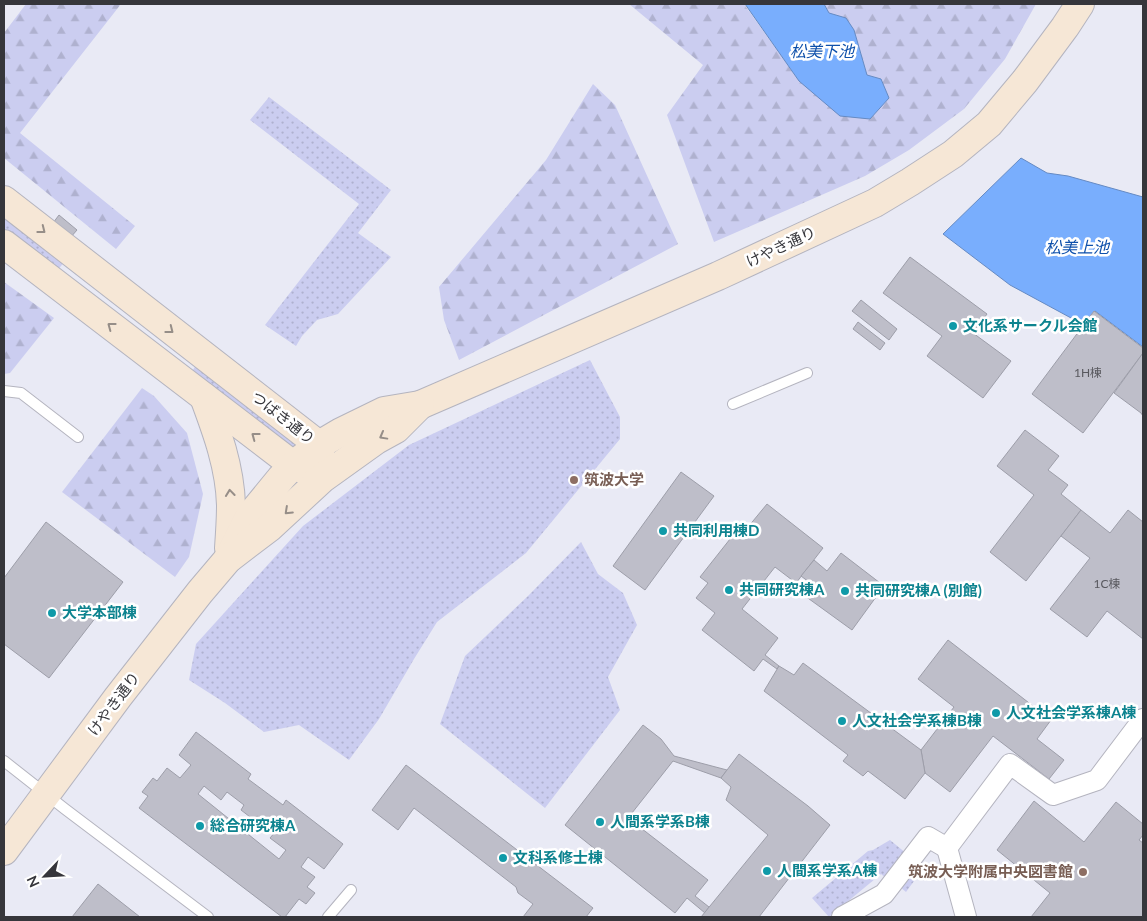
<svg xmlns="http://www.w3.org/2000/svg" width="1147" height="921" viewBox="0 0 1147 921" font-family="Lato,'Noto Sans JP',sans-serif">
	<defs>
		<pattern id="grass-dots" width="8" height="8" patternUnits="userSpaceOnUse" patternTransform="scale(1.25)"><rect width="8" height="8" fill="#cbcdf0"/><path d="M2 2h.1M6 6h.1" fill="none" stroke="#afb1cf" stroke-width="1.8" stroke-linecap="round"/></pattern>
		<pattern id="forest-firs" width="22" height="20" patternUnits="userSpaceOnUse" patternTransform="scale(1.25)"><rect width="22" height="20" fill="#cbcdf0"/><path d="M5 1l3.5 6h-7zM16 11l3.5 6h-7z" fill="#afb1cf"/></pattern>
	</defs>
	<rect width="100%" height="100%" fill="#e9eaf5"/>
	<!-- grass -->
	<g fill="url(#grass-dots)">
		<path d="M269,97L391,190L358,233L391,257L338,314L317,320L302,336L296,346L265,325L359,204L250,120Z"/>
		<path d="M4,214L65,261L57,271L4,231Z"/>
		<path d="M590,360L620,417V439L526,553L437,622L414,659L379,719L349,760L299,725L264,732L225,703L189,680L196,644L303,526L409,445Z"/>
		<path d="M198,362L298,441L296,446L291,448L191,373Z"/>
		<path d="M581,542L598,574L623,593L637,625L608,677L620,710L545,808L440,724L465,656L528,596Z"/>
		<path d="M890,840L907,854L887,879L881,874L829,917L812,898L868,851L873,850Z"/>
		<path d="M919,861L925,866L906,892L900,887Z"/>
	</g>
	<!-- forest -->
	<g fill="url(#forest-firs)">
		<path d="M26,4H121L20,133L135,226L116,249L4,158V33Z"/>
		<path d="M629,4H744L799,81L870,119L889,98L881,79L867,75L854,30L829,13L824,4H1036L1005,59L964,109L909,150L865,176L714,242L667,115L703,65Z"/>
		<path d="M593,84L615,105L678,244L459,360L444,320L439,287L546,160Z"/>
		<path d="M4,282L54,318L10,373L4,374Z"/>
		<path d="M142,388L154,396L187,433L203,494L189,557L175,577L62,492Z"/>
	</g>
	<!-- water -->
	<g fill="#79aefd" stroke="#658ac3">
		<path d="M745,4H824L829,13L846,18L854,30L867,75L881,79L889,98L870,119L840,116L799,81Z"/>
		<path d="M1021,158L1047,173L1068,176L1143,197V347L1095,311L1084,325L1010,285L943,234Z"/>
	</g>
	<!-- building -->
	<g fill="#bebec9" stroke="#9d9ea9" fill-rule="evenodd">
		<path d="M59,215L77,230L70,238L53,223Z"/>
		<path d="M910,257L987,314L973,333L1011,361L983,398L927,356L942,336L883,293Z"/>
		<path d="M861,300L897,329L889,340L852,311Z"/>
		<path d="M1094,311L1143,348V353L1083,433L1032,394Z"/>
		<path d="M858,322L885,343L880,350L853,329Z"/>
		<path d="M1143,353V416L1141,413L1114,393Z"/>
		<path d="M1025,430L1059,456L1048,470L1068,485L1061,494L1081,510L1026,581L990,552L1034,495L997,466Z"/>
		<path d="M681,472L714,496L645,590L613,566Z"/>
		<path d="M767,504L823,548L796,583L775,567L742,609L778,638L765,655L779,666L777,669L763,659L754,671L702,630L715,613L696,598L708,583L700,577L734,534L739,538Z"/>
		<path d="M1081,510L1110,533L1128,510L1143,522V639L1107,611L1087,637L1050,609L1090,558L1061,536Z"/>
		<path d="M46,522L123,582L49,678L4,644V578Z"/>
		<path d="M841,553L884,586L852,630L805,596L813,585L801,576L814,560L827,571Z"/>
		<path d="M948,640L1051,720L1037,739L1064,760L1049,779L993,736L950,792L925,773L921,750L954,707L918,679Z"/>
		<path d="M803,663L921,750L925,773L905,799L868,771L863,776L843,761L848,755L764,691L779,666L794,675Z"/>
		<path d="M643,725L661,739L674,756L727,770L721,778L673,761L628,818L708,880L695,896L709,907L705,913L687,898L675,913L565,825Z"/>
		<path d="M196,732L251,774L248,779L283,805L286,800L343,844L324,869L308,857L301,867L315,877L307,887L315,893L306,904L299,899L285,917H282L139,808L148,796L142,792L153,778L157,781L167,768L180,778L191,765L179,755ZM204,786L221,800L227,792L244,805L241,810L254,820L257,816L276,831L270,838L286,850L279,859L198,794Z"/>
		<path d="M739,754L808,806L830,825L759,917H701L768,835L726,800L731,787L721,778Z"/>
		<path d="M406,765L593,908L586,917H523L533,904L518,893L516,887L414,808L398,830L372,810Z"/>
		<path d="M1034,801L1084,842L1116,802L1143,824V835L1139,840L1143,843V917H1031L1050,893L997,850Z"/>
		<path d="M98,884L140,917H72Z"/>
	</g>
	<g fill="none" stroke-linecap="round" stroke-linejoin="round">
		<!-- lane casing -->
		<g stroke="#b4b4bf" stroke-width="12">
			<g id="lane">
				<path d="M4,391L21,393L78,437"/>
				<path d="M733,404L807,373"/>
				<path d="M4,761L65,809L208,917"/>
				<path d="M328,917L351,890"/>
			</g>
		</g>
		<!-- street casing -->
		<g stroke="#b4b4bf" stroke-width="22">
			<g id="street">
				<path d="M947,848L966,917"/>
				<path d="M842,917L884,894L928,837L947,848L1010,764L1053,795L1097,780L1143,719"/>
			</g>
		</g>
		<!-- secondary casing -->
		<g stroke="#b4b4bf" stroke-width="30">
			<g id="secondary">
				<path d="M4,200L319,445L321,462"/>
				<path d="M4,244L293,465L309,472"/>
				<path d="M204,397C217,432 230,467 231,505C231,519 230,534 229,548"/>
				<path d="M228,559L249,517L281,478L293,465L319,445L341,432L384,411L420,405L718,276L875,203L910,182L953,154L989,124L1025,81L1065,27L1080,4"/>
				<path d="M4,851L118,697L200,592L228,559L270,527L323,478L376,440L396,429L420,405"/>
			</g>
		</g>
		<!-- lane -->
		<use href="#lane" stroke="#fff" stroke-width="10"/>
		<!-- street -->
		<use href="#street" stroke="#fff" stroke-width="20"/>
		<!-- secondary -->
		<use href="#secondary" stroke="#f6e7d6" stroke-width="28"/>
	</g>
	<!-- one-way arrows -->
	<defs><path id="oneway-chevron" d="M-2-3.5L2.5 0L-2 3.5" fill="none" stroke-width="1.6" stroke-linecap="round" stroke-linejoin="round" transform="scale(1.25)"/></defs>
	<g stroke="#968e88">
		<use href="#oneway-chevron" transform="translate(42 230) rotate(38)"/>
		<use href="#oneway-chevron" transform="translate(111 326) rotate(-143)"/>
		<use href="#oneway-chevron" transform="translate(170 330) rotate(38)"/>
		<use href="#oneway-chevron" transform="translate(255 436) rotate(-143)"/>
		<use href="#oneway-chevron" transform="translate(383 436) rotate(151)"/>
		<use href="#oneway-chevron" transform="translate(230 493) rotate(-96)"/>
		<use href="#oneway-chevron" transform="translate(288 511) rotate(137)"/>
	</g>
	<!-- markers -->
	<g fill="#0f9aa8" stroke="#fff" stroke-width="2">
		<circle cx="953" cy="326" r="5"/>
		<circle cx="663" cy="531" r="5"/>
		<circle cx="729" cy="590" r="5"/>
		<circle cx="845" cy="591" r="5"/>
		<circle cx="52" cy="613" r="5"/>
		<circle cx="996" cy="713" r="5"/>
		<circle cx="842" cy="721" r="5"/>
		<circle cx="600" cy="822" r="5"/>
		<circle cx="200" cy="826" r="5"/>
		<circle cx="503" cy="858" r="5"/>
		<circle cx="767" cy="871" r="5"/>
	</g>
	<g fill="#8d6e63" stroke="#fff" stroke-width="2">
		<circle cx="574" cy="480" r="5"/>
		<circle cx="1083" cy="872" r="5"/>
	</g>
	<g text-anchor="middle" stroke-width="5" stroke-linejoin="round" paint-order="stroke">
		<!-- number labels -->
		<g font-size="12" fill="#58585e">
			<text x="1088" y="377">1H棟</text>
			<text x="1107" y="588">1C棟</text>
		</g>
		<!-- street labels -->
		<g font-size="15" fill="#36363b" stroke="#fff">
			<text transform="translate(781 247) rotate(-25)" y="5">けやき通り</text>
			<text transform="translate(283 418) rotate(38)" y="5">つばき通り</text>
			<text transform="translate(114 704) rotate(-53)" y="5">けやき通り</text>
		</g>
		<!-- culture labels -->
		<g font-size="15" font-weight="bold" fill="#0d838f" stroke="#fff" text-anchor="start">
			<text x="963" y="331">文化系サークル会館</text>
			<text x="673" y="536">共同利用棟D</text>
			<text x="739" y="595">共同研究棟A</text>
			<text x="855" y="596">共同研究棟A (別館)</text>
			<text x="62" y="618">大学本部棟</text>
			<text x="1006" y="718">人文社会学系棟A棟</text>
			<text x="852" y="726">人文社会学系棟B棟</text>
			<text x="610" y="827">人間系学系B棟</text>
			<text x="210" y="831">総合研究棟A</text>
			<text x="513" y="863">文科系修士棟</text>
			<text x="777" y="876">人間系学系A棟</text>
		</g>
		<!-- education labels -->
		<g font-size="15" font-weight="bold" fill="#785e54" stroke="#fff" text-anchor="start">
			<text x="584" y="485">筑波大学</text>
			<text x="1073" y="877" text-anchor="end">筑波大学附属中央図書館</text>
		</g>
		<!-- water labels -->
		<g font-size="16" font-style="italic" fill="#0e50ab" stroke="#fff">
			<text x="822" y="57">松美下池</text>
			<text x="1077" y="253">松美上池</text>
		</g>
	</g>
	<!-- border -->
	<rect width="1147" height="921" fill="none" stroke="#36363b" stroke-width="10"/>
	<!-- north arrow -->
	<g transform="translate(45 876) rotate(245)" stroke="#ffffff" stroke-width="4" paint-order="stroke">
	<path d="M0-4L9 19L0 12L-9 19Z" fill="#36363b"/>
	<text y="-8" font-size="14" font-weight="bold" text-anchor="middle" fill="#36363b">N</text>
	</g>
</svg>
